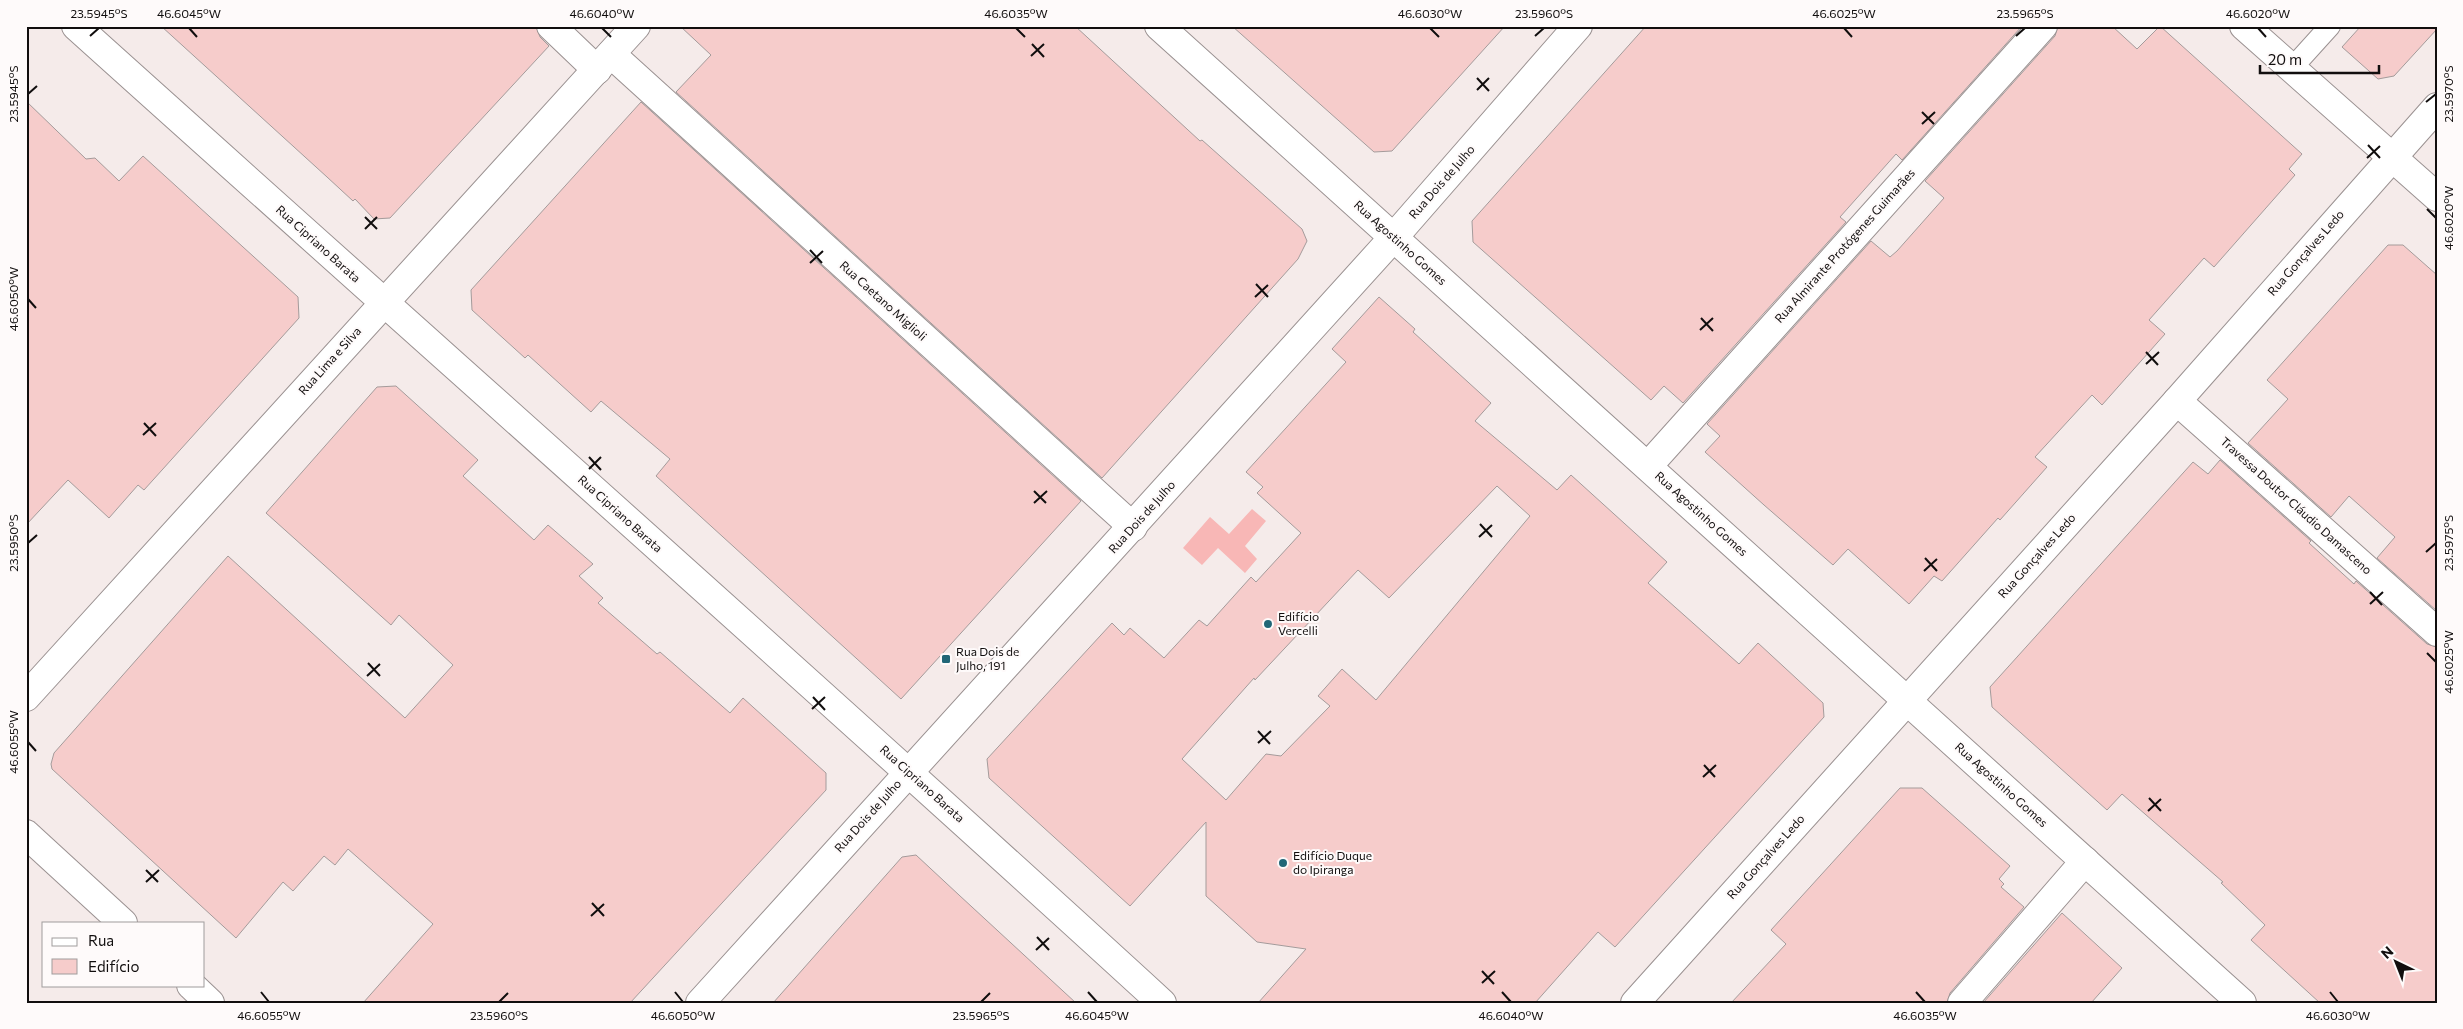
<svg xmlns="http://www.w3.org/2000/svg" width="2463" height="1029" viewBox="0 0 2463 1029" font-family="Commissioner,sans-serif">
	<rect width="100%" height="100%" fill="#f5ebea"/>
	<!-- green -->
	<path fill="#f8b7b6" d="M1252,509L1266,521L1245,546L1257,559L1245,573L1218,548L1202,565L1183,548L1210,517L1229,534Z"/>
	<!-- building -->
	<g fill="#f6cccb" stroke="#a49b9b" fill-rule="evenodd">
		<path d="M161,26H536L540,37L549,46L390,218L374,219L355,199L353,201L327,177Z"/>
		<path d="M680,26H1075L1200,141L1202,140L1302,229L1307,241L1298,259L1102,478L676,92L711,55Z"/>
		<path d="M1232,26H1505L1392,151L1374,152Z"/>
		<path d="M1646,26H2022L1902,160L1896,154L1840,217L1846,222L1683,403L1664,386L1651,400L1473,242L1472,221Z"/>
		<path d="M2058,26H2112L2137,49L2160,26L2302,154L2289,169L2295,175L2214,267L2204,258L2149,320L2165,334L2102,405L2092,395L2035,457L2047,467L2000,520L1998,518L1942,581L1934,576L1909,604L1848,549L1833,565L1764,505L1705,452L1720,436L1707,424L1871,241L1890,257L1897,251L1944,198L1925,181L2055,36Z"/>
		<path d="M2361,26H2437V29L2394,76L2378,79L2342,47Z"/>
		<path d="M26,101L86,159L95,158L119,181L143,156L298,297L299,318L144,490L138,485L109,518L68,480L26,525Z"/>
		<path d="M641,102L1081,501L901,699L656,476L670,459L601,401L591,412L528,355L525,358L472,310L471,290Z"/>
		<path d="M2388,245H2403L2437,275V611L2377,558L2395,537L2349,496L2331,517L2248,443L2288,399L2267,380Z"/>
		<path d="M1379,297L1415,329L1413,332L1491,403L1475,421L1557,490L1571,475L1667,562L1648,583L1739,664L1758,643L1823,703L1824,717L1615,947L1598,932L1535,1003H1258L1306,949L1257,942L1206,896V822L1130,906L989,778L987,759L1112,623L1124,635L1130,628L1164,658L1199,620L1207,626L1251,577L1256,582L1301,533L1257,493L1263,487L1246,472L1346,362L1332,349ZM1497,486L1530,516L1376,700L1342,669L1318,696L1330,706L1281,756L1266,754L1226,800L1182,759L1254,678L1255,680L1358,570L1389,598Z"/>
		<path d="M396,386L478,460L463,476L534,540L548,525L593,564L579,576L603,598L598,603L657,654L660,652L730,713L743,698L826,773V790L630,1003H363L433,924L348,849L335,865L324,856L293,891L283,882L236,938L52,769L51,764L54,753L228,556L405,718L453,665L399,615L391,625L266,513L377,387Z"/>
		<path d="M2220,460L2311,541L2309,543L2354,584L2356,581L2427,644L2437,647V1003H2320L2251,940L2265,925L2221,883L2223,882L2122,794L2107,810L1992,707L1990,687L2193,462L2208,474Z"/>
		<path d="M1900,788H1922L2010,866L1999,879L2004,884L2001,887L2024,907L1950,993L1947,1003H1731L1786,944L1771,930Z"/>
		<path d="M916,855L959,895L1076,1003H773L902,857Z"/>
		<path d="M2062,913L2122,968L2091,1003H1983Z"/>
	</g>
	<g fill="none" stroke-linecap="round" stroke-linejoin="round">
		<!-- lane casing -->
		<g stroke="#9a9191" stroke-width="22">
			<path id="lane" d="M2292,68L2330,26"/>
		</g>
		<!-- street casing -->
		<g stroke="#9a9191" stroke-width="30">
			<g id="street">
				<path d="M76,26C438,352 803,674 1162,1003"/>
				<path d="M551,26L597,70"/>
				<path d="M611,54L1133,527"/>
				<path d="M2177,401L2437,632"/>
				<path d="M1648,466L2043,26"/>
				<path d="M26,697L636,26"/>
				<path d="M26,834L123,923"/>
				<path d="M191,985L210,1003"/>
				<path d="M700,1003L1393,238L1578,26"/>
				<path d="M1635,1003L2177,401L2437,107"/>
				<path d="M1962,1003L2085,861"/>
			</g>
		</g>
		<!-- secondary casing -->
		<g stroke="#9a9191" stroke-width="30">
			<g id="secondary">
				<path d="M1159,26L2242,1003"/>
				<path d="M2244,26L2437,197"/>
			</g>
		</g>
		<!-- lane -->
		<use href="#lane" stroke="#fff" stroke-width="20"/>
		<!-- street -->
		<use href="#street" stroke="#fff" stroke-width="28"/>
		<!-- secondary -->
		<use href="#secondary" stroke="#fff" stroke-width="28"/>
	</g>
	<!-- ticks -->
	<path fill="none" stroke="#110e0e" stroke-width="2" d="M189,28L197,37M602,28L611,37M1016,28L1025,37M1430,28L1439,37M1844,28L1852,37M2258,28L2266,37M90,36L99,28M1535,36L1544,28M2016,36L2025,28M1032,44L1044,57M1031,56L1044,44M1477,78L1489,91M1477,90L1489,78M28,94L37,86M2426,102L2436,94M1922,112L1934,124M1922,124L1935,112M2368,145L2380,158M2367,158L2380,146M2427,209L2436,218M365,217L377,229M365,229L377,217M810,250L822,263M810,263L823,251M1256,284L1268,297M1255,297L1268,285M28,299L36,308M1701,318L1713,331M1700,330L1713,318M2146,352L2158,365M2146,364L2159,352M144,423L156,436M143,435L156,423M589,457L601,470M589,469L601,457M1034,491L1046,503M1034,503L1047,491M1480,524L1492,537M1479,537L1492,525M28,543L37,535M2426,552L2436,543M1925,558L1937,571M1924,571L1937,559M2370,592L2382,605M2370,604L2383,592M2427,653L2436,662M368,663L380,676M367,676L380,664M813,697L825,710M812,709L825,697M1258,731L1270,744M28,742L36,751M1258,743L1271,731M1704,765L1715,777M1703,777L1716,765M2149,798L2161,811M2148,811L2161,799M146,870L158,882M146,882L159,870M592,903L604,916M591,916L604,904M1037,937L1049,950M1036,950L1049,938M1482,971L1494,984M1482,983L1495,971M261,992L269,1002M675,992L683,1002M1088,992L1097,1002M1502,992L1511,1002M1916,992L1925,1002M2330,992L2338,1002M499,1002L508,993M981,1002L990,993"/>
	<!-- markers -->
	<g fill="#216677" stroke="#fefafa" stroke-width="2">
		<circle cx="1268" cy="624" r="5"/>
		<rect x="941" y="654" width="10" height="10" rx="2.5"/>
		<circle cx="1283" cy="863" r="5"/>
	</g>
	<g text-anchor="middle" stroke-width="4" stroke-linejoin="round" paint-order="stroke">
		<!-- street labels -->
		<g font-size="12" fill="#110e0e" stroke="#fefafa">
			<text transform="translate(1442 182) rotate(-49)" y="4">Rua Dois de Julho</text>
			<text transform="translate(1400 243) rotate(42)" y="4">Rua Agostinho Gomes</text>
			<text transform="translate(318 244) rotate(42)" y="4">Rua Cipriano Barata</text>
			<text transform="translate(1845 246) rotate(-48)" y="4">Rua Almirante Protógenes Guimarães</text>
			<text transform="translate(2306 253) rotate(-49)" y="4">Rua Gonçalves Ledo</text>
			<text transform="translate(883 301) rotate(42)" y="4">Rua Caetano Miglioli</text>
			<text transform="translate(330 361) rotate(-48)" y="4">Rua Lima e Silva</text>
			<text transform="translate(2296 506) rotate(42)" y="4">Travessa Doutor Cláudio Damasceno</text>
			<text transform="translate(620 514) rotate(42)" y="4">Rua Cipriano Barata</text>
			<text transform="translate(1701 514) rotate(42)" y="4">Rua Agostinho Gomes</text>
			<text transform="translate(1142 517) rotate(-48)" y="4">Rua Dois de Julho</text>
			<text transform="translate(2037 556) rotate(-48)" y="4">Rua Gonçalves Ledo</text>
			<text transform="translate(922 784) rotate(42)" y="4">Rua Cipriano Barata</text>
			<text transform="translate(2001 785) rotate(42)" y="4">Rua Agostinho Gomes</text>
			<text transform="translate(868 816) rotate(-48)" y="4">Rua Dois de Julho</text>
			<text transform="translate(1766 857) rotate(-48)" y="4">Rua Gonçalves Ledo</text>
		</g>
		<!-- poi labels -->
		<g font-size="12" fill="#110e0e" stroke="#fefafa" text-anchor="start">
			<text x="1278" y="621">Edifício<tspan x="1278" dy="14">Vercelli</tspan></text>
			<text x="956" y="656">Rua Dois de<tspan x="956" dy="14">Julho, 191</tspan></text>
			<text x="1293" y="860">Edifício Duque<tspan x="1293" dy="14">do Ipiranga</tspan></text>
		</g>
	</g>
	<!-- border -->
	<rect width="2463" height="1029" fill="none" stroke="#fefafa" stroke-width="55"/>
	<!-- legend -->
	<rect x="42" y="922" width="162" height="65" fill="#fefafa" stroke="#9f9c9c"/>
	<rect x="52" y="938" width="25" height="8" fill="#ffffff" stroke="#9f9c9c"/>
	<text x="88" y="946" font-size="15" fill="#110e0e">Rua</text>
	<rect x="52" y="959" width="25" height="15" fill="#f6cccb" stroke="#9f9c9c"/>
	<text x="88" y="972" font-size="15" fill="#110e0e">Edifício</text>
	<!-- north arrow -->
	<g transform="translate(2396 962) rotate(317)" stroke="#fefafa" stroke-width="4" paint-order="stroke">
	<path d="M0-4L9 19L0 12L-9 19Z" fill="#110e0e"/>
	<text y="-8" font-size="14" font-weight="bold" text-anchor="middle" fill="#110e0e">N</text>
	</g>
	<!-- scale -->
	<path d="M2260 65v8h119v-8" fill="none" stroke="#110e0e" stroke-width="2.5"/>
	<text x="2268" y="65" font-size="15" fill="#110e0e" stroke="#fefafa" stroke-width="4" paint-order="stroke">20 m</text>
	<rect x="28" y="28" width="2408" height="974" fill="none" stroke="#110e0e" stroke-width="2"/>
	<g font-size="12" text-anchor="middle" fill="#110e0e">
		<text x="99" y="18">23.5945°S</text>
		<text x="189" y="18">46.6045°W</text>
		<text x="602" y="18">46.6040°W</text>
		<text x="1016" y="18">46.6035°W</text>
		<text x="1430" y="18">46.6030°W</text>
		<text x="1544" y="18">23.5960°S</text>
		<text x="1844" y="18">46.6025°W</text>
		<text x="2025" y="18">23.5965°S</text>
		<text x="2258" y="18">46.6020°W</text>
		<text transform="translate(2449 94) rotate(-90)" y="4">23.5970°S</text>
		<text transform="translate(14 94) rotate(-90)" y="4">23.5945°S</text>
		<text transform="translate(2449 218) rotate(-90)" y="4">46.6020°W</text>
		<text transform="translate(14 299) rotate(-90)" y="4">46.6050°W</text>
		<text transform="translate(2449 543) rotate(-90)" y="4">23.5975°S</text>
		<text transform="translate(14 543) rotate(-90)" y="4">23.5950°S</text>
		<text transform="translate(2449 662) rotate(-90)" y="4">46.6025°W</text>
		<text transform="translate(14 742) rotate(-90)" y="4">46.6055°W</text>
		<text x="269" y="1020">46.6055°W</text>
		<text x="499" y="1020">23.5960°S</text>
		<text x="683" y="1020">46.6050°W</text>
		<text x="981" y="1020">23.5965°S</text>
		<text x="1097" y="1020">46.6045°W</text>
		<text x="1511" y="1020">46.6040°W</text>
		<text x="1925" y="1020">46.6035°W</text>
		<text x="2338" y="1020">46.6030°W</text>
	</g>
</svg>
